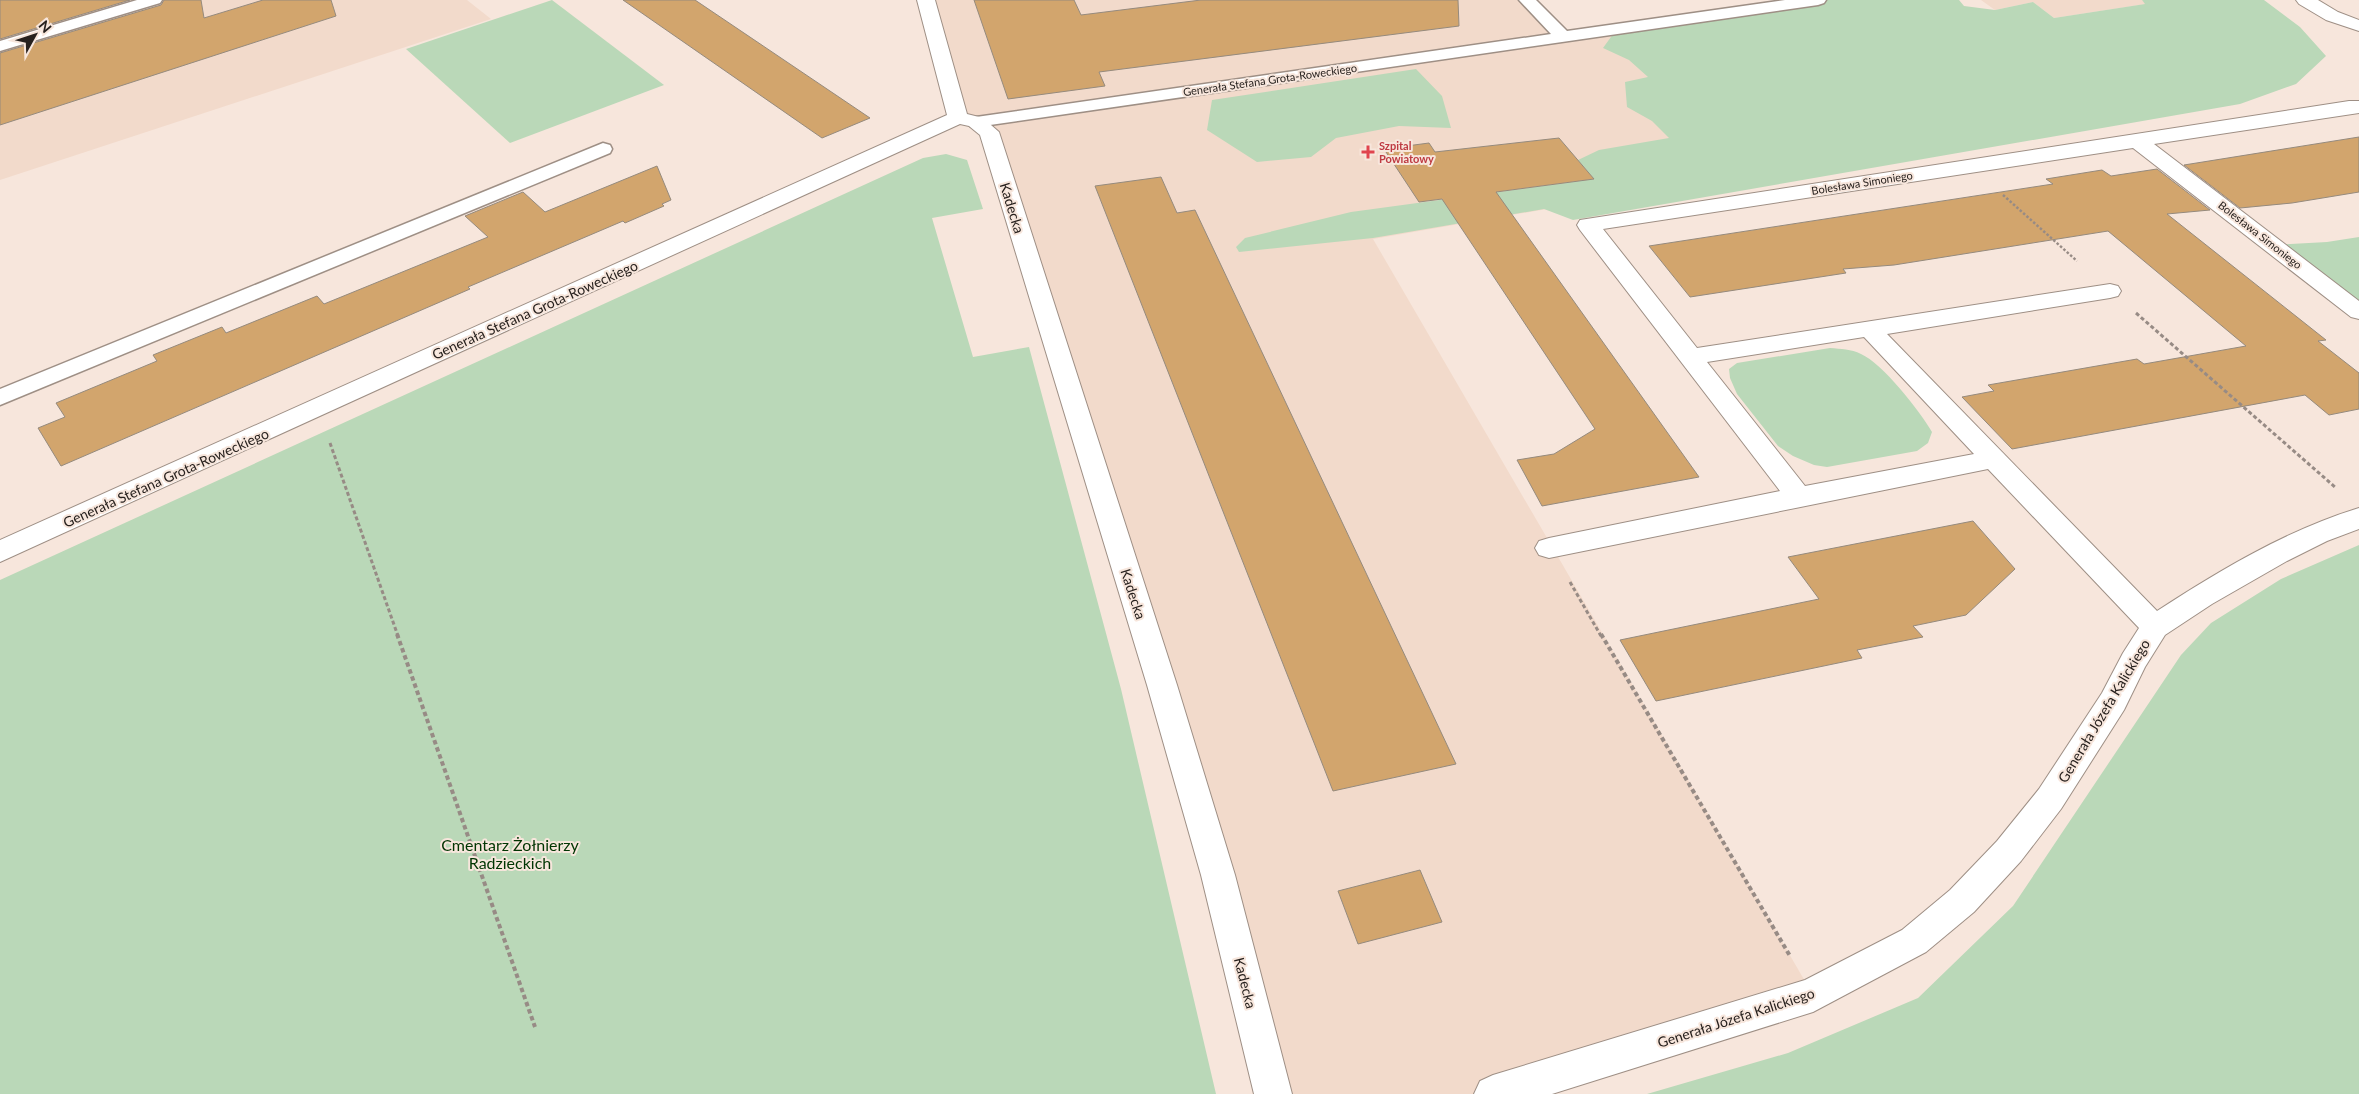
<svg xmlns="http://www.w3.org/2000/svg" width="2359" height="1094" viewBox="0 0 2359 1094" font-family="Lato,sans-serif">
	<rect width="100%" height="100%" fill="#f7e6dc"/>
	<!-- built -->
	<g fill="#f2dacb">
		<path d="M0,0H467L491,19L0,180Z"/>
		<path d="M924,0H1527L1564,38L1616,30L1761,172L1373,239L1813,995L1493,1094H1273L989,132L958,118Z"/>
		<path d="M1981,0H2142L2146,4L2054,18L2033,2L1995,10Z"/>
	</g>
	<!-- green -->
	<g fill="#bad8b8">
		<path d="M552,0L664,85L510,143L406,49Z"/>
		<path d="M1818,0H1959L1964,6L1995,10L2033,2L2054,18L2145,4L2142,0H2264L2300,27L2326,56L2296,84L2240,104L1573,220L1544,209L1373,238L1239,252L1236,247L1245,238L1351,212L1594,179L1578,160L1599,150L1669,138L1652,121L1627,107L1625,82L1648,77L1629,60L1603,48L1616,30Z"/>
		<path d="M1416,69L1442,96L1451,128L1399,126L1336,138L1311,157L1257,162L1207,130L1212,100Z"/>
		<path d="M946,154L967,160L983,209L932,218L973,357L1029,347L1121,689L1216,1094H0V580L923,158Z"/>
		<path d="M2359,237V312L2274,245L2327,242Z"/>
		<path d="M1830,348C1841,349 1851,349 1861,354C1882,363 1920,411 1932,432L1928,443L1917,451L1827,467L1814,465L1793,456L1778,446L1737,394L1730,378L1729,369L1737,363Z"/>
		<path d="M2359,545V1094H1647L1788,1053L1918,998L2013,906L2181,655L2211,623L2281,579Z"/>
	</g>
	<!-- building -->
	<g fill="#d2a56d" stroke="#958a7d">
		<path d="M0,0H130L0,39Z"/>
		<path d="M164,0H201L204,18L263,0H331L336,16L0,125V53L161,5Z"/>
		<path d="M623,0H695L870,118L822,138Z"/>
		<path d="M974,0H1074L1081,15L1201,0H1458L1459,26L1099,72L1105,86L1008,99Z"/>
		<path d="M2359,137V192L2292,203L2240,208L2184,165Z"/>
		<path d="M1559,138L1594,179L1496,192L1699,477L1542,506L1517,460L1554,454L1595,429L1442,199L1419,202L1384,149L1429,143L1435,152Z"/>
		<path d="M657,166L671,200L662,204L664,206L625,223L623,221L468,287L470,289L61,466L38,428L65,417L56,403L157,361L153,355L222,327L226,333L317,296L324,304L488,237L465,216L523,192L545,212Z"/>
		<path d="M2157,169L2210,210L2167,214L2326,340L2318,341L2359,373V409L2329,415L2305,395L2012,449L1962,397L1994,391L1988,385L2137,359L2144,364L2246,346L2108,231L1894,265L1843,269L1846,273L1690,297L1649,246L2053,184L2046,179L2102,170L2111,176Z"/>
		<path d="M1161,177L1177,213L1195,210L1456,764L1333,791L1095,186Z"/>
		<path d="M1973,521L2015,569L1966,615L1913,626L1923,637L1857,650L1862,658L1656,701L1620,640L1819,599L1788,557Z"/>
		<path d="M1420,870L1442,922L1358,944L1338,891Z"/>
	</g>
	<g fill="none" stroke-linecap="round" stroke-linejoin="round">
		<!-- lane casing -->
		<g stroke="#9e8f85" stroke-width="3">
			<g id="lane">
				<path d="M137,0H162L160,3L0,51V41Z"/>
				<path d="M1519,0H1536L1567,31L1785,0H1826L1824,3L1818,5L976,127L970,126L967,122L970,118L976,117L1551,34Z"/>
				<path d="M603,143L610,145L612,149L610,153L0,405V389Z"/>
			</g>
		</g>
		<!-- street casing -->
		<g stroke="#9e8f85" stroke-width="2">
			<g id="street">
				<path d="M917,0H935L967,114L983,118L999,132L1177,685L1235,875L1292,1094H1254L1201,875L1147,685L980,135L969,126L960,124L0,562V540L947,115Z"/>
				<path d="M2296,0H2318L2338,12L2359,20V31L2326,20L2299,4Z"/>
				<path d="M2349,101H2359V113L2154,144L2359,301V319L2351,317L2133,148L1603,229L1697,348L2110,284L2118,286L2121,291L2118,296L2110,298L1887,334L2157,611C2220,570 2287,530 2359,508V529L2327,541L2287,561L2212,604L2165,635L2145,667L2124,710L2061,809L2021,861L1974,912L1926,952L1813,1012L1552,1094H1474L1480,1081L1493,1075L1805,980L1902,930L1950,890L1997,841L2039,789L2102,693L2123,653L2139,628L1988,469L1549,558L1539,555L1535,548L1539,541L1549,538L1780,491L1580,230L1577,225L1580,220ZM1864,337L1974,454L1805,486L1707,362Z"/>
			</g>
		</g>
		<!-- path-far2 -->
		<path stroke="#978b85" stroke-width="2.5" stroke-dasharray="2.5 2" stroke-linecap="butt" d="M2003,195L2077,261"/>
		<!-- path-far1 -->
		<g stroke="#978b85" stroke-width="3" stroke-dasharray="4 2.5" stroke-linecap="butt">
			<path d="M2136,313L2335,487"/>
			<path d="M330,443L398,636"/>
			<path d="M1570,582L1601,636"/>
		</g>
		<!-- path -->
		<g stroke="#978b85" stroke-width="4" stroke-dasharray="4.5 3" stroke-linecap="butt">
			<path d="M397,634L535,1027"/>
			<path d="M1601,634L1790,956"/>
		</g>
		<!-- lane -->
		<use href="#lane" fill="#fff" fill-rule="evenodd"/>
		<!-- street -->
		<use href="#street" fill="#fff" fill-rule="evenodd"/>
	</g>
	<!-- markers -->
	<path fill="#e0444e" stroke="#f7e6dc" stroke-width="2" d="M1365.5 144.5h5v5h5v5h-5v5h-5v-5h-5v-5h5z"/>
	<g text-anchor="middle" stroke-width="4" stroke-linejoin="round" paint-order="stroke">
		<!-- far-street labels -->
		<g font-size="11" fill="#27211e" stroke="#f7e6dc">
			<text transform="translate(1270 80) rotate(-8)" y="4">Generała Stefana Grota-Roweckiego</text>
			<text transform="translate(1862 183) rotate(-9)" y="4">Bolesława Simoniego</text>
			<text transform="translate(2260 235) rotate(38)" y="4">Bolesława Simoniego</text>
		</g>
		<!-- far-health labels -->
		<g font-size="11" font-weight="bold" fill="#be3a42" stroke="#f7e6dc" text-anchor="start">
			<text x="1379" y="150">Szpital<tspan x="1379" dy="13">Powiatowy</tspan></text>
		</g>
		<!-- street labels -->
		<g font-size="14" fill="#27211e" stroke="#f7e6dc">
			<text transform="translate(1012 208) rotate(73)" y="5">Kadecka</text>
			<text transform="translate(535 310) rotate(-24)" y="5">Generała Stefana Grota-Roweckiego</text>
			<text transform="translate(166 478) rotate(-24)" y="5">Generała Stefana Grota-Roweckiego</text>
			<text transform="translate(1133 594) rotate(72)" y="5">Kadecka</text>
			<text transform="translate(2104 711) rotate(-59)" y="5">Generała Józefa Kalickiego</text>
			<text transform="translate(1245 983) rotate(76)" y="5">Kadecka</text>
			<text transform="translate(1736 1018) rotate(-18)" y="5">Generała Józefa Kalickiego</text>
		</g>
		<!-- near-park labels -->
		<g font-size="16" fill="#003502" stroke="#f7e6dc">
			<text x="510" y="851">Cmentarz Żołnierzy<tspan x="510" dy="18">Radzieckich</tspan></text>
		</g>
	</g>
	<!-- north arrow -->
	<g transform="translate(35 35) rotate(50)" stroke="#f7e6dc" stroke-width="4" paint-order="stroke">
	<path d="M0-4L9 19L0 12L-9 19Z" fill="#27211e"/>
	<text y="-8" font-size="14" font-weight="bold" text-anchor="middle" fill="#27211e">N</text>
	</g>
</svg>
